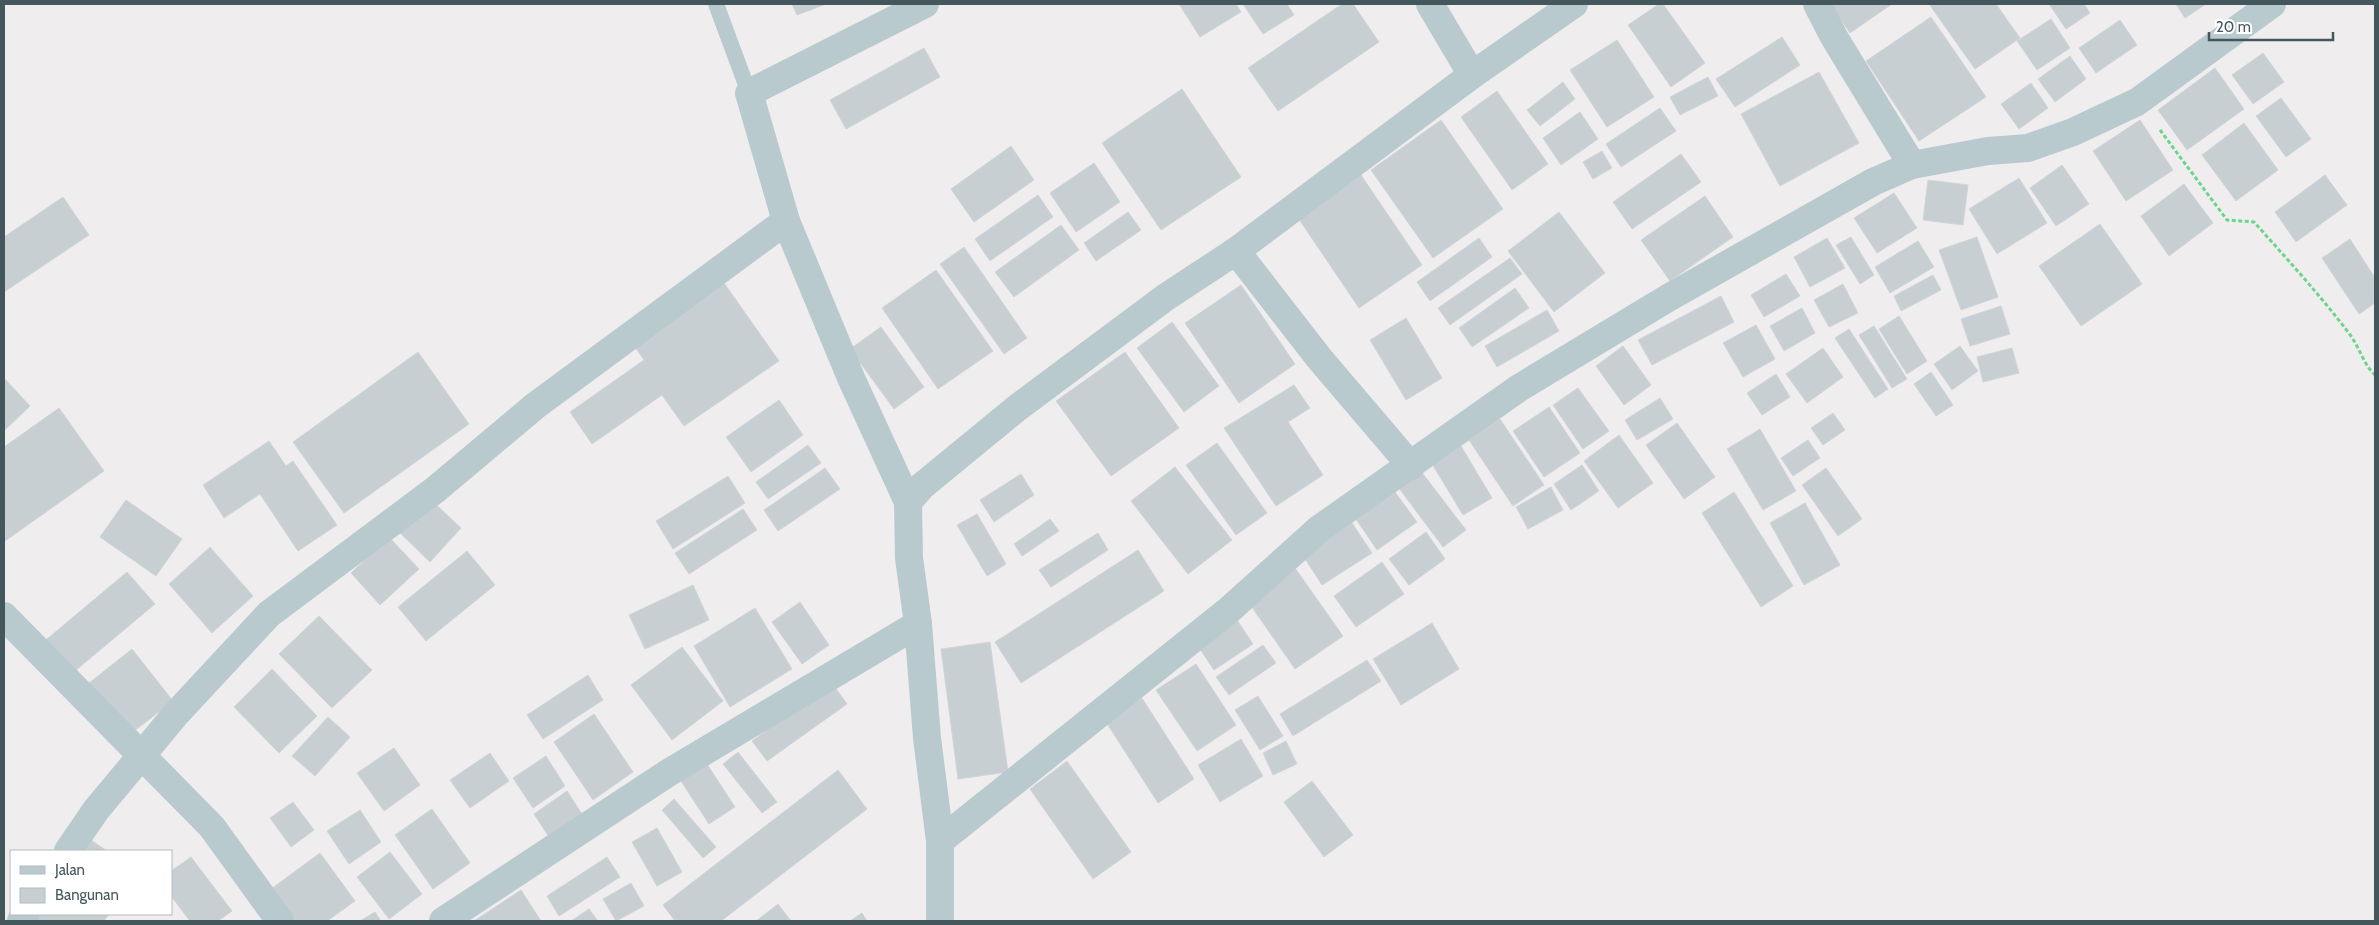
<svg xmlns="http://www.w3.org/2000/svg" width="2379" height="925" viewBox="0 0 2379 925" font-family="Cabin,sans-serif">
	<rect width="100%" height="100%" fill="#f0edee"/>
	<!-- building -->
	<g fill="#c8cfd3" stroke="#d0d5da">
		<path d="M792,4H824V5L797,15Z"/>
		<path d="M1179,4H1236L1241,12L1200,37Z"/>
		<path d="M1243,4H1287L1294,15L1263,34Z"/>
		<path d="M1342,4H1353L1379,42L1278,111L1248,68Z"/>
		<path d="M1659,4H1663L1705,63L1671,87L1628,25Z"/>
		<path d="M1830,4H1892L1850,33Z"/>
		<path d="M1929,4H1996L2020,38L1975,69Z"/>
		<path d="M2049,4H2084L2090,13L2066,29Z"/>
		<path d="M2176,4H2206L2185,18Z"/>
		<path d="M1931,17L1986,97L1919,141L1866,61Z"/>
		<path d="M2051,19L2070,48L2037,70L2017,41Z"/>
		<path d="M2120,20L2137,45L2096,73L2079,48Z"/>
		<path d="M1782,37L1800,65L1735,107L1716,79Z"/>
		<path d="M1617,40L1654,97L1607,127L1570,70Z"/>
		<path d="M924,48L940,77L846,129L830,100Z"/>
		<path d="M2263,53L2284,82L2253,104L2232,75Z"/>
		<path d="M2070,56L2086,79L2055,102L2038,79Z"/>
		<path d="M2215,68L2244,109L2187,150L2158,110Z"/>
		<path d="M1819,72L1859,143L1780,186L1741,114Z"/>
		<path d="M1708,77L1718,96L1680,115L1670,97Z"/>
		<path d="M1563,82L1575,99L1540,126L1527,110Z"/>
		<path d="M2031,83L2048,108L2019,129L2001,104Z"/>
		<path d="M1182,89L1241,177L1161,230L1102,143Z"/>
		<path d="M1497,91L1548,164L1512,190L1461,117Z"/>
		<path d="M2281,98L2311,139L2286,157L2256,116Z"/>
		<path d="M1660,108L1676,131L1621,167L1606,144Z"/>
		<path d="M1580,112L1598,139L1561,165L1543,138Z"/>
		<path d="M1441,120L1503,209L1433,258L1371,170Z"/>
		<path d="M2140,120L2173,170L2126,201L2093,151Z"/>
		<path d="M2244,123L2278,170L2236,201L2202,155Z"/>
		<path d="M1011,146L1034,180L974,222L951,189Z"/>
		<path d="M1602,151L1612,168L1593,179L1583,162Z"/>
		<path d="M1681,154L1701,182L1632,229L1613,202Z"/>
		<path d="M1094,163L1120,202L1076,232L1050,193Z"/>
		<path d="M2062,165L2089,204L2056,226L2030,188Z"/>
		<path d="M1357,169L1422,265L1359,308L1294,212Z"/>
		<path d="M2325,175L2347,205L2296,242L2275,212Z"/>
		<path d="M2019,178L2047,223L1997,254L1969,209Z"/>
		<path d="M1928,180L1968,185L1963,225L1923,220Z"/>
		<path d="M2184,184L2213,223L2169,256L2141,216Z"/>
		<path d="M1894,193L1917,228L1877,253L1854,218Z"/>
		<path d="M1038,195L1053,217L990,261L975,239Z"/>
		<path d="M1705,196L1733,237L1670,281L1641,240Z"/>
		<path d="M63,197L89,235L4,292V237Z"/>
		<path d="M1128,212L1141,230L1096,261L1084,243Z"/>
		<path d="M1559,212L1605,273L1554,312L1508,251Z"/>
		<path d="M2100,224L2142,284L2081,326L2039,266Z"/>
		<path d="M1061,225L1079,250L1014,297L995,272Z"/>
		<path d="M1851,237L1874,275L1860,284L1836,245Z"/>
		<path d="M1977,237L1998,297L1961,310L1939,250Z"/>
		<path d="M1479,238L1492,257L1430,301L1417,282Z"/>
		<path d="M1827,238L1845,268L1810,287L1794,257Z"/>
		<path d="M2350,239L2375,278V303L2359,314L2322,258Z"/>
		<path d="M1918,241L1934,267L1890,293L1875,267Z"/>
		<path d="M964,247L1027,338L1004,354L940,264Z"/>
		<path d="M1510,258L1522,274L1450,325L1438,308Z"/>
		<path d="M936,270L993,351L938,389L882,308Z"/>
		<path d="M1786,274L1800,296L1764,317L1751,295Z"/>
		<path d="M1933,275L1941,290L1901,311L1894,296Z"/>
		<path d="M722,280L779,361L684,426L662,395L592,444L570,412L644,360L632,343Z"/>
		<path d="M1843,284L1858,313L1829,327L1814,300Z"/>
		<path d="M1241,285L1295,364L1239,403L1185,323Z"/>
		<path d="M1515,288L1529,308L1472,347L1459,328Z"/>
		<path d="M1721,296L1734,322L1652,365L1638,340Z"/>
		<path d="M2001,306L2010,334L1970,346L1961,319Z"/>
		<path d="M1802,308L1815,333L1784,351L1770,326Z"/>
		<path d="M1547,310L1559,331L1497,367L1485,346Z"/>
		<path d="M1899,316L1927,361L1907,374L1879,329Z"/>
		<path d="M1406,318L1442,378L1406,400L1370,340Z"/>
		<path d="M1172,322L1219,386L1184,412L1137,348Z"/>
		<path d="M1756,325L1775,359L1743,377L1723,343Z"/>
		<path d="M1874,326L1907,379L1892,388L1859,335Z"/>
		<path d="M881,327L924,387L894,409L850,349Z"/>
		<path d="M1849,329L1888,389L1875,398L1835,338Z"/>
		<path d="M1623,346L1651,385L1624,405L1596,366Z"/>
		<path d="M1960,346L1978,371L1952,390L1934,364Z"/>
		<path d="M1823,348L1843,377L1807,403L1786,374Z"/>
		<path d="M2012,348L2019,373L1983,382L1977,357Z"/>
		<path d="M418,352L469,424L344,513L293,442Z"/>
		<path d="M1125,352L1179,428L1111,476L1056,401Z"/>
		<path d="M1931,372L1953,405L1936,416L1914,384Z"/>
		<path d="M1776,374L1790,397L1762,415L1747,393Z"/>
		<path d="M4,378L30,406L4,431Z"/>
		<path d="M1294,385L1310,408L1288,422L1323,475L1276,506L1224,428Z"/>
		<path d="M1578,388L1609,431L1583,449L1553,405Z"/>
		<path d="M1660,398L1673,419L1637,440L1625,420Z"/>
		<path d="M779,400L803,435L751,472L726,437Z"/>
		<path d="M1549,407L1580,453L1544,477L1513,431Z"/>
		<path d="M59,408L104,471L5,541L4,447Z"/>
		<path d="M1833,413L1845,430L1823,445L1811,428Z"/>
		<path d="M1500,419L1544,485L1513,506L1469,440Z"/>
		<path d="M1677,423L1715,477L1684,499L1646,445Z"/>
		<path d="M1760,429L1796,491L1763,510L1727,449Z"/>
		<path d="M1619,435L1653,483L1618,508L1584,461Z"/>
		<path d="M1808,440L1820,458L1793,476L1781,458Z"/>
		<path d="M269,441L286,466L293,461L337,525L298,551L260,494L224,518L203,485Z"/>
		<path d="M1458,441L1492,498L1463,515L1429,459Z"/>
		<path d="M1217,443L1267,513L1236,535L1186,465Z"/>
		<path d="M808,445L821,463L768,499L756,482Z"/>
		<path d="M1582,465L1599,491L1571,510L1554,484Z"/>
		<path d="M1417,466L1466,530L1443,547L1395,483Z"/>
		<path d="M1175,467L1232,540L1188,574L1131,501Z"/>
		<path d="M825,468L840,489L778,531L764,510Z"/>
		<path d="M1826,468L1862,519L1838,536L1802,485Z"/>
		<path d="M1021,474L1034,495L994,522L980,500Z"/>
		<path d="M728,476L745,503L673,549L656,521Z"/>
		<path d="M1551,487L1563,510L1528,529L1516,507Z"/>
		<path d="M1395,492L1417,522L1377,550L1356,519Z"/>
		<path d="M1734,492L1793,586L1761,607L1702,513Z"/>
		<path d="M429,498L461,528L430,562L398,531Z"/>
		<path d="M126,500L182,539L156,576L100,537Z"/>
		<path d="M1805,503L1840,565L1804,585L1770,523Z"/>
		<path d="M743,509L757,530L689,574L675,553Z"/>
		<path d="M977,514L1006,564L987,576L957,525Z"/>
		<path d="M1050,519L1059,531L1022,556L1014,544Z"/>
		<path d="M1352,523L1372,553L1322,585L1302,554Z"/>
		<path d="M1426,532L1445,559L1409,585L1389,559Z"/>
		<path d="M1098,533L1108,550L1051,587L1039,570Z"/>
		<path d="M389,537L419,569L380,605L351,573Z"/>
		<path d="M210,547L253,596L212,633L169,584Z"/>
		<path d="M1138,550L1164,591L1021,683L995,642Z"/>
		<path d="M467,551L495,585L426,641L398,607Z"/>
		<path d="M1382,562L1404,594L1356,627L1334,596Z"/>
		<path d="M1295,568L1343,636L1295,669L1247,600Z"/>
		<path d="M127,572L155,604L69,676L41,644Z"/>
		<path d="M693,585L709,620L645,649L629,615Z"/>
		<path d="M800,602L829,645L802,664L772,622Z"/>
		<path d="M755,608L792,669L730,707L694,646Z"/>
		<path d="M319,616L372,670L332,708L279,654Z"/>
		<path d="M1237,620L1253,644L1214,670L1198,646Z"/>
		<path d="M1432,623L1459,669L1401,705L1373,659Z"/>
		<path d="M990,642L1008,772L958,779L941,649Z"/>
		<path d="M1263,645L1276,663L1229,695L1216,677Z"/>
		<path d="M682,647L723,701L672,740L631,685Z"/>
		<path d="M132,649L173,701L129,735L89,683Z"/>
		<path d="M1367,660L1381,681L1293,736L1280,714Z"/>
		<path d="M1196,664L1236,725L1197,751L1156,690Z"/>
		<path d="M272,669L317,716L279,753L234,707Z"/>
		<path d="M588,675L603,700L543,739L527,715Z"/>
		<path d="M832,683L847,704L767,761L752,741Z"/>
		<path d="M1258,696L1283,736L1260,750L1235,710Z"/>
		<path d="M1142,698L1194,779L1158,803L1106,722Z"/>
		<path d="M594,714L633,772L593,800L554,742Z"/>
		<path d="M328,717L350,737L315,776L292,756Z"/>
		<path d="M1241,739L1263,776L1220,802L1198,765Z"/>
		<path d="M1286,741L1297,764L1273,775L1263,753Z"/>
		<path d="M394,748L420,785L384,811L357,773Z"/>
		<path d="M738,752L777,802L762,813L723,764Z"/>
		<path d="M490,753L509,781L470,808L450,780Z"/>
		<path d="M546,756L565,786L533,808L513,778Z"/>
		<path d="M705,761L735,807L709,824L679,778Z"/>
		<path d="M1067,761L1131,852L1093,879L1030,789Z"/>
		<path d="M838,770L867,809L721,921H675L663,905Z"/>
		<path d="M1312,781L1353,835L1324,857L1284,802Z"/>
		<path d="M567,791L582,814L549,837L534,814Z"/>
		<path d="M674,799L716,847L703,858L662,810Z"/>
		<path d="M293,802L314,830L291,847L270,818Z"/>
		<path d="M432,809L470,863L433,889L395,835Z"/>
		<path d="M360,810L381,842L349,864L327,831Z"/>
		<path d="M657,828L682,872L657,886L632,842Z"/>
		<path d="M88,838L107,851H80Z"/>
		<path d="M390,852L422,894L389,919L357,877Z"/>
		<path d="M320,853L355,901L327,921H295L271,889Z"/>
		<path d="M191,857L232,911L218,921H190L171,896V871Z"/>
		<path d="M607,857L620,877L559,916L547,896Z"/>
		<path d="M631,883L644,906L616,921L603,899Z"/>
		<path d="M521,890L541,921H474Z"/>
		<path d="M778,904L791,921H756Z"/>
		<path d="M589,909L598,921H571Z"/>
		<path d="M375,912L381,921H360Z"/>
		<path d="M862,913L867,921H850Z"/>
		<path d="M37,914H109L104,921H31Z"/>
	</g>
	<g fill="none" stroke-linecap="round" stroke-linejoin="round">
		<!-- path -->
		<path stroke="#6ad689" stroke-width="3" stroke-dasharray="4 2.5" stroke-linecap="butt" d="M2160,130L2227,220L2254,222C2287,259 2321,296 2351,336C2360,349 2364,365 2375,375"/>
		<!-- lane -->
		<path stroke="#b9cacf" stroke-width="16" d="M716,4L749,93"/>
		<!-- street -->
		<g stroke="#b9cacf" stroke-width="28">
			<path d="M1430,4L1472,75"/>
			<path d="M1817,4L1834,37L1912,165"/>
			<path d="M1236,251L1319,358L1411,466"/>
			<path d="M908,502L851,378L786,221L749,93L925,4"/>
			<path d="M4,616L212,827L280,921"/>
			<path d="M940,841L1229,610L1319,529L1519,388L1668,298L1873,182L1912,165L1988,151L2028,148L2073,132L2137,102L2272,4"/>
			<path d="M68,851L96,810L176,714L269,614L435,490L535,406L786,221"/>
			<path d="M21,921L26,914"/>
			<path d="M443,921L668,773L918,624"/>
			<path d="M940,921V841L927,738L918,624L909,558L908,502L922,486L1017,408L1166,297L1236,251L1472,75L1574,4"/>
		</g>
	</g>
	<!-- border -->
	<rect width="2379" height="925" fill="none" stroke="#43575d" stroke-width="10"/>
	<!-- legend -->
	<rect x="10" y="850" width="162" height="65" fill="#ffffff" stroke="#b4bcbe"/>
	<rect x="20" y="866" width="25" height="8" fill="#b9cacf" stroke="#b4bcbe"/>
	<text x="55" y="875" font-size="15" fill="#43575d">Jalan</text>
	<rect x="20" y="888" width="25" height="15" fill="#c8cfd3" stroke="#b4bcbe"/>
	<text x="55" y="900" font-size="15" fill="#43575d">Bangunan</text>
	<!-- scale -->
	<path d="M2209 32v8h124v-8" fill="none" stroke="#43575d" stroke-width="2.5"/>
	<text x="2216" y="32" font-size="15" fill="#43575d" stroke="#ffffff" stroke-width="4" paint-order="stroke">20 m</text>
</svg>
